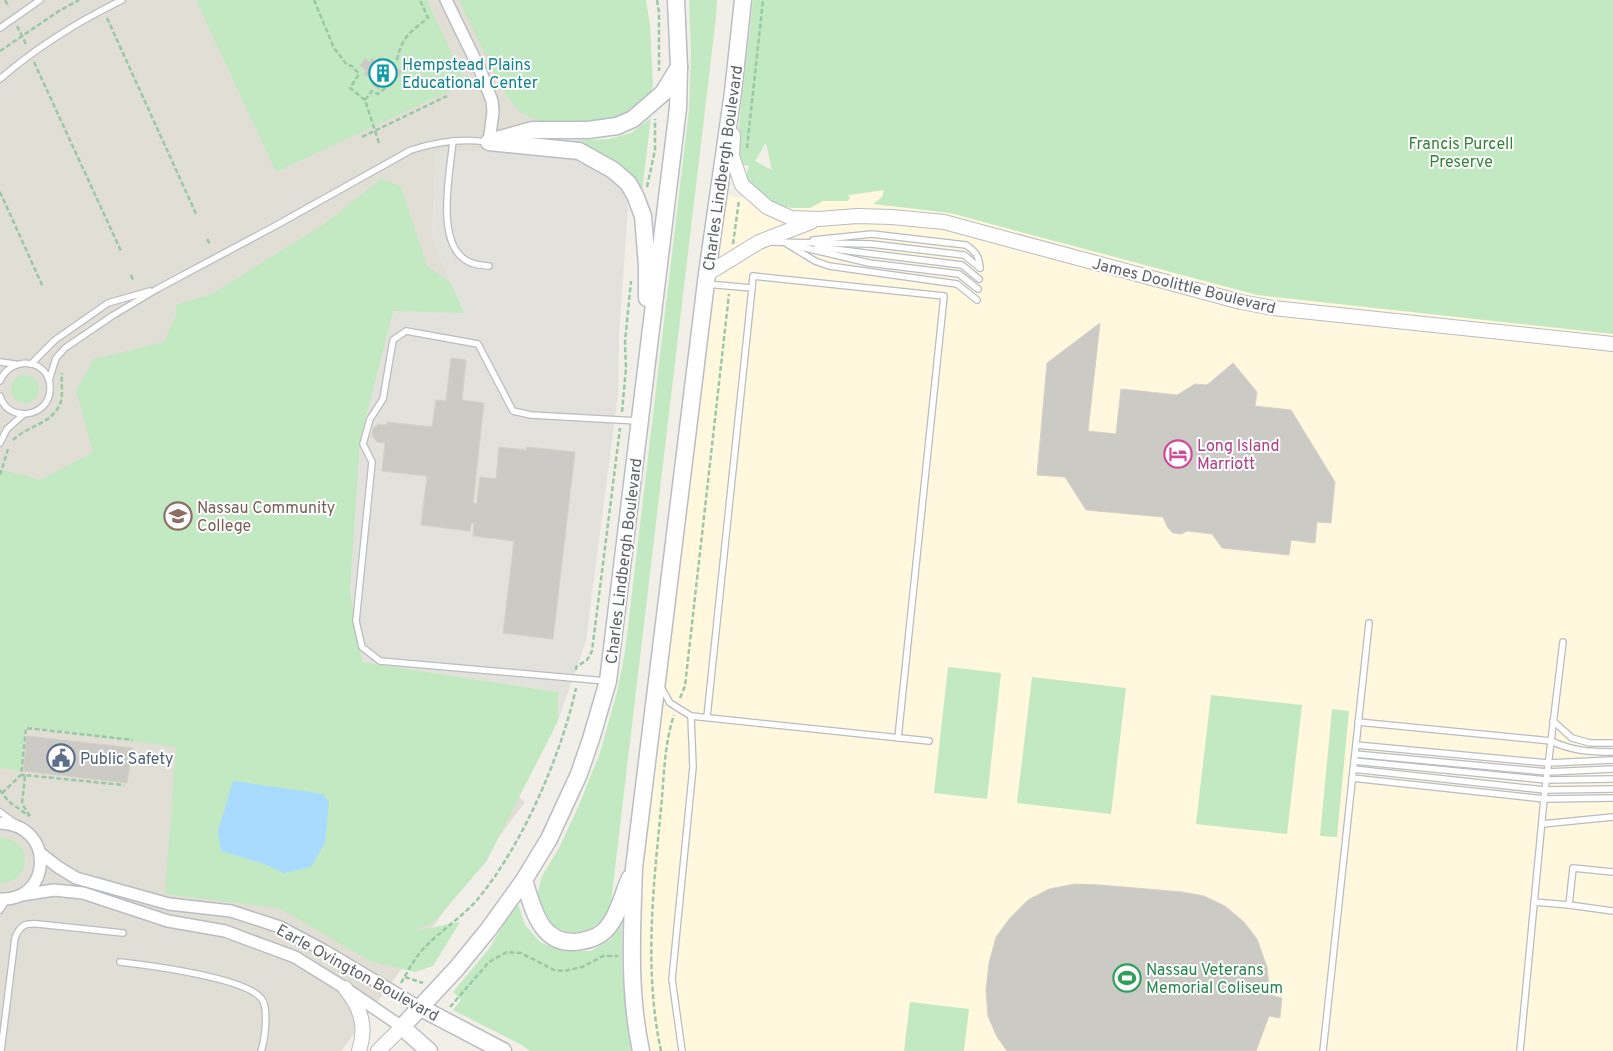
<svg xmlns="http://www.w3.org/2000/svg" width="1613" height="1051" viewBox="0 0 1613 1051" font-family="Overpass,sans-serif">
	<rect width="100%" height="100%" fill="#f1efe7"/>
	<!-- commercial -->
	<path fill="#fff7de" d="M895,189L1613,322V1051H643L636,866L722,194L782,205Z"/>
	<!-- industrial -->
	<path fill="#e2e1db" d="M484,151L572,157L598,166L623,187L628,207L619,335L618,394L586,641L558,721V692L362,662L350,591L360,441L394,311L463,312L432,236L436,152Z"/>
	<!-- education -->
	<path fill="#e1ded5" d="M0,0H550L537,120L489,142L484,151L436,152L432,236L451,283L394,311L360,441L350,591L362,662L525,802L341,1051H0Z"/>
	<!-- green -->
	<g fill="#c3e9c3" fill-rule="evenodd">
		<path d="M196,0H427L458,67L466,81L447,92L276,172Z"/>
		<path d="M459,0H646L650,25L653,86L648,102L612,123L554,124L537,120L520,112L503,91Z"/>
		<path d="M689,0H717L716,17L611,902L603,920L587,931L569,933L554,928L541,914L537,895L542,876L559,848L579,805L600,753L617,692L625,652L689,110L691,54Z"/>
		<path d="M753,0H1613V334L1257,295L950,213L873,204L882,197L884,190L848,195L850,198L848,201H823L810,208H793L777,206L758,193L745,179L749,166L742,164L736,152ZM765,144H766L772,170L755,161Z"/>
		<path d="M651,118L641,198L618,166L592,149L565,141L609,139L631,133Z"/>
		<path d="M381,179L401,186L427,266L451,283L464,313L393,311L360,441L350,591L362,662L558,692V721L486,862L434,922L414,931L460,922L433,966L415,972L370,961L279,908L165,894L176,747L25,726L20,771L0,768V475L4,470L40,480L93,452L76,391L94,359L164,342L176,315V305L212,294L324,224Z"/>
		<circle cx="25" cy="389" r="14"/>
		<path d="M948,667L1001,673L987,799L934,793Z"/>
		<path d="M1032,677L1126,688L1111,814L1017,803Z"/>
		<path d="M1211,695L1302,705L1287,834L1196,824Z"/>
		<path d="M1332,709L1349,711L1337,837L1320,836Z"/>
		<path d="M0,838C32,836 34,882 0,883Z"/>
		<path d="M517,901L525,925L540,942L562,951H591L611,939L622,921V969L631,1051H530L520,1044L453,1010L461,1000L453,992L489,949Z"/>
		<path d="M910,1002L969,1009L964,1051H904Z"/>
	</g>
	<!-- water -->
	<path fill="#a9daff" d="M233,781L323,794L329,802L325,843L311,867L284,873L264,864L221,851L218,831Z"/>
	<!-- building -->
	<g fill="#cccac4" stroke="#d6d1c5">
		<path d="M379,57L402,71L398,78L394,76L391,80L387,77L379,90L372,85L374,81L364,74L366,70L360,66L365,58L369,62L372,58L376,61Z"/>
		<path d="M1100,323L1088,431L1116,434L1121,389L1177,395L1195,384L1207,385L1233,363L1257,392L1255,406L1291,410L1335,482L1331,523L1317,522L1315,543L1291,540L1289,555L1222,548L1212,534L1187,531L1181,534L1173,533L1168,528L1163,517L1086,510L1065,477L1037,475L1047,363Z"/>
		<path d="M451,358L466,360L462,400L484,403L473,503L477,504L480,477L496,479L499,447L526,450V447L575,452L553,639L503,633L514,541L473,536L474,524L471,523L470,531L421,525L427,476L382,471L385,443L377,442L372,436L373,428L379,424L387,425V422L432,427L436,400L446,401Z"/>
		<path d="M27,736L133,748L127,783L23,771Z"/>
		<path d="M1075,884L1100,885L1182,892L1204,896L1225,906L1244,922L1257,939L1267,967L1270,995L1282,998L1280,1018L1269,1016L1256,1051H1007L997,1037L988,1016L986,990L989,963L996,937L1010,918L1028,900L1049,889Z"/>
	</g>
	<g fill="none" stroke-linecap="round" stroke-linejoin="round">
		<!-- service casing -->
		<g stroke="#b9bcc1" stroke-width="8">
			<g id="service">
				<path d="M0,28L40,0"/>
				<path d="M0,79C38,46 77,22 122,0"/>
				<path d="M453,141C450,172 436,239 464,259C472,265 480,265 489,266"/>
				<path d="M813,240L872,234L966,245C976,252 979,256 980,268"/>
				<path d="M770,242L871,244L964,255L980,268"/>
				<path d="M787,244L815,261L829,266L957,284L977,300"/>
				<path d="M797,246L869,263L959,274L978,289"/>
				<path d="M817,247L962,265L979,279"/>
				<path d="M706,284L752,288L707,717"/>
				<path d="M752,288L753,276L944,296L898,738"/>
				<path d="M0,362L15,364"/>
				<path d="M31,364L55,340L108,303L150,291"/>
				<path d="M49,380L56,358L65,348L112,316L157,289L275,226L411,150C436,142 461,138 487,142"/>
				<path d="M0,381C11,354 51,359 50,389C50,417 8,424 0,396"/>
				<path d="M0,443L7,429L24,414"/>
				<path d="M606,681L380,661L362,647L356,621L372,462L363,444L370,419L383,399L393,340L406,331L478,344L513,411L531,415L638,421"/>
				<path d="M661,687L670,703L691,716"/>
				<path d="M1553,721L1572,738L1590,743H1613"/>
				<path d="M1358,722L1551,741C1573,751 1589,752 1613,752"/>
				<path d="M1356,745L1548,763L1613,760"/>
				<path d="M1355,754L1547,772L1613,769"/>
				<path d="M1354,761L1546,780L1613,779"/>
				<path d="M1353,769L1545,790L1613,789"/>
				<path d="M1352,778L1544,799L1613,798"/>
				<path d="M0,812L15,823"/>
				<path d="M1542,824L1613,817"/>
				<path d="M1534,902L1569,905L1573,868L1613,872"/>
				<path d="M1569,905L1613,911"/>
				<path d="M0,910L7,899"/>
				<path d="M120,962C146,965 252,978 263,1001C268,1011 265,1041 261,1051"/>
				<path d="M1,1051L15,938C20,925 25,923 38,924L123,933"/>
				<path d="M682,1051L672,979L693,767L691,716L929,741"/>
				<path d="M1323,1051L1369,623"/>
				<path d="M1520,1051L1544,799L1563,642"/>
			</g>
		</g>
		<!-- minor casing -->
		<g stroke="#b9bcc1" stroke-width="14">
			<g id="minor">
				<path d="M446,0L481,72L492,101L493,112L489,142"/>
				<path d="M0,823C56,825 52,902 0,899"/>
				<path d="M40,853L58,867L76,878L169,904L231,911L280,927L325,951L421,1008"/>
				<path d="M22,895L54,890L83,893L168,921L225,931L295,957L345,988L402,1027"/>
			</g>
		</g>
		<!-- tertiary casing -->
		<g stroke="#b9bcc1" stroke-width="16">
			<g id="tertiary">
				<path d="M733,135L732,156L742,185L767,207L791,218L819,219L857,216L892,217L944,222L1241,302L1273,308L1613,344"/>
				<path d="M707,274L759,242L811,222"/>
				<path d="M345,988C361,1008 367,1026 359,1051"/>
				<path d="M378,1051L402,1027"/>
			</g>
		</g>
		<!-- secondary casing -->
		<g stroke="#babdc3" stroke-width="19">
			<g id="secondary">
				<path d="M500,139L533,130H588L617,126L633,119L663,93L679,67"/>
				<path d="M489,142L579,151L613,170L628,183L635,195L643,216L647,266V298"/>
				<path d="M524,880C533,909 541,949 582,941C592,939 602,935 608,927C619,914 623,893 630,878"/>
				<path d="M421,1008L503,1051"/>
				<path d="M429,1051L402,1027L456,969L488,930L524,880L549,839L579,774L591,739L608,681L678,108L679,67L676,0"/>
				<path d="M641,1051C628,990 632,929 634,868L707,274L733,92L743,0"/>
			</g>
		</g>
		<!-- path -->
		<g stroke="#9ac8a7" stroke-width="2.5" stroke-dasharray="5 2.5" stroke-linecap="butt">
			<path d="M5,0L9,7"/>
			<path d="M314,0L334,48L347,65L352,66L359,74L350,88L365,100L379,143"/>
			<path d="M657,0L659,12V71"/>
			<path d="M107,18L197,216"/>
			<path d="M17,26L26,44"/>
			<path d="M0,51L59,11L79,0"/>
			<path d="M397,60C402,37 410,32 428,18L420,0"/>
			<path d="M34,62L121,251"/>
			<path d="M365,100L372,91L378,94L391,83"/>
			<path d="M362,137L447,96"/>
			<path d="M747,148L763,0"/>
			<path d="M647,187L655,150V119"/>
			<path d="M0,192L43,287"/>
			<path d="M207,239L210,244"/>
			<path d="M733,244L739,200"/>
			<path d="M131,275L133,280"/>
			<path d="M622,412L626,368L625,342L631,281"/>
			<path d="M13,440C28,425 54,424 61,401C63,393 61,382 62,373"/>
			<path d="M0,475L8,449"/>
			<path d="M576,670V667L587,660L592,651L620,428"/>
			<path d="M680,698L685,686L729,294"/>
			<path d="M25,775H21L26,728L133,740"/>
			<path d="M0,790L8,801L29,816"/>
			<path d="M2,793L21,775"/>
			<path d="M30,816L22,804L25,775L124,785"/>
			<path d="M405,977L423,983"/>
			<path d="M401,983C408,971 414,959 424,948C440,931 461,918 477,900C522,846 561,756 576,688"/>
			<path d="M450,1007L489,962L507,952L521,953L554,970L564,971L582,967L603,956H618"/>
			<path d="M661,1051C644,971 653,890 661,809C664,778 664,745 674,715"/>
		</g>
		<!-- service -->
		<use href="#service" stroke="#fff" stroke-width="5.5"/>
		<!-- minor -->
		<use href="#minor" stroke="#fff" stroke-width="11"/>
		<!-- tertiary -->
		<use href="#tertiary" stroke="#fff" stroke-width="14"/>
		<!-- secondary -->
		<use href="#secondary" stroke="#fff" stroke-width="16"/>
	</g>
	<!-- icons -->
	<defs>
		<g id="building-ring" transform="scale(1.4375)"><circle r="9.5" fill="#fff" stroke="#0f9aa8" stroke-width="1.5"/><path d="M-4-6H4V6H1V3H-1V6H-4ZM-2.5-4.3h1.7v1.8h-1.7ZM.8-4.3h1.7v1.8H.8ZM-2.5-1h1.7V.8h-1.7ZM.8-1h1.7V.8H.8Z" fill="#0f9aa8"/></g>
		<g id="hotel-ring" transform="scale(1.4375)"><circle r="9.5" fill="#fff" stroke="#d1479c" stroke-width="1.5"/><path d="M-6-4.5h1.5V1H6V5H4.5V3h-9V5H-6ZM-4 0a1.8 1.8 0 1 1 3.6 0ZM.5 0V-2.5h3Q6-2.5 6 0Z" fill="#d1479c"/></g>
		<g id="university-ring" transform="scale(1.4375)"><circle r="9.5" fill="#fff" stroke="#8d6e63" stroke-width="1.5"/><path d="M0-5L7-2L0 1L-7-2ZM-4 1L0 2.5L4 1V4Q0 6-4 4Z" fill="#8d6e63"/></g>
		<g id="civic-ring" transform="scale(1.4375)"><circle r="9.5" fill="#fff" stroke="#5c6f8a" stroke-width="1.5"/><path d="M-.6-6.5H3V-4.5H.6V-3L4-1V1h2V6H-6V1h2V-1L-.6-3ZM-1.2 2.5V6h2.4V2.5Z" fill="#5c6f8a"/></g>
		<g id="stadium-ring" transform="scale(1.4375)"><circle r="9.5" fill="#fff" stroke="#2e9e5b" stroke-width="1.5"/><path d="M0-5a6.5 5 0 1 0 0 10a6.5 5 0 1 0 0-10ZM-3.5-1.8h7v3.6h-7Z" fill="#2e9e5b"/></g>
	</defs>
	<g fill-rule="evenodd">
		<use href="#building-ring" x="383" y="73"/>
		<use href="#hotel-ring" x="1178" y="454"/>
		<use href="#university-ring" x="178" y="516"/>
		<use href="#civic-ring" x="61" y="758"/>
		<use href="#stadium-ring" x="1127" y="978"/>
	</g>
	<g text-anchor="middle" stroke-width="4" stroke-linejoin="round" paint-order="stroke">
		<!-- culture labels -->
		<g font-size="16" fill="#0d838f" stroke="#fff" text-anchor="start">
			<text x="402" y="70">Hempstead Plains<tspan x="402" dy="18">Educational Center</tspan></text>
		</g>
		<!-- park labels -->
		<g font-size="16" fill="#318335" stroke="#fff">
			<text x="1461" y="149">Francis Purcell<tspan x="1461" dy="18">Preserve</tspan></text>
		</g>
		<!-- street labels -->
		<g font-size="16" fill="#5e6268" stroke="#fff">
			<text transform="translate(722 168) rotate(-82)" y="6">Charles Lindbergh Boulevard</text>
			<text transform="translate(1184 285) rotate(14)" y="6">James Doolittle Boulevard</text>
			<text transform="translate(623 561) rotate(-83)" y="6">Charles Lindbergh Boulevard</text>
			<text transform="translate(358 972) rotate(29)" y="6">Earle Ovington Boulevard</text>
		</g>
		<!-- hotel labels -->
		<g font-size="16" fill="#b23c85" stroke="#fff" text-anchor="start">
			<text x="1197" y="451">Long Island<tspan x="1197" dy="18">Marriott</tspan></text>
		</g>
		<!-- education labels -->
		<g font-size="16" fill="#785e54" stroke="#fff" text-anchor="start">
			<text x="197" y="513">Nassau Community<tspan x="197" dy="18">College</tspan></text>
		</g>
		<!-- service labels -->
		<g font-size="16" fill="#4e5e75" stroke="#fff" text-anchor="start">
			<text x="80" y="764">Public Safety</text>
		</g>
		<!-- leisure labels -->
		<g font-size="16" fill="#27864d" stroke="#fff" text-anchor="start">
			<text x="1146" y="975">Nassau Veterans<tspan x="1146" dy="18">Memorial Coliseum</tspan></text>
		</g>
	</g>
</svg>
